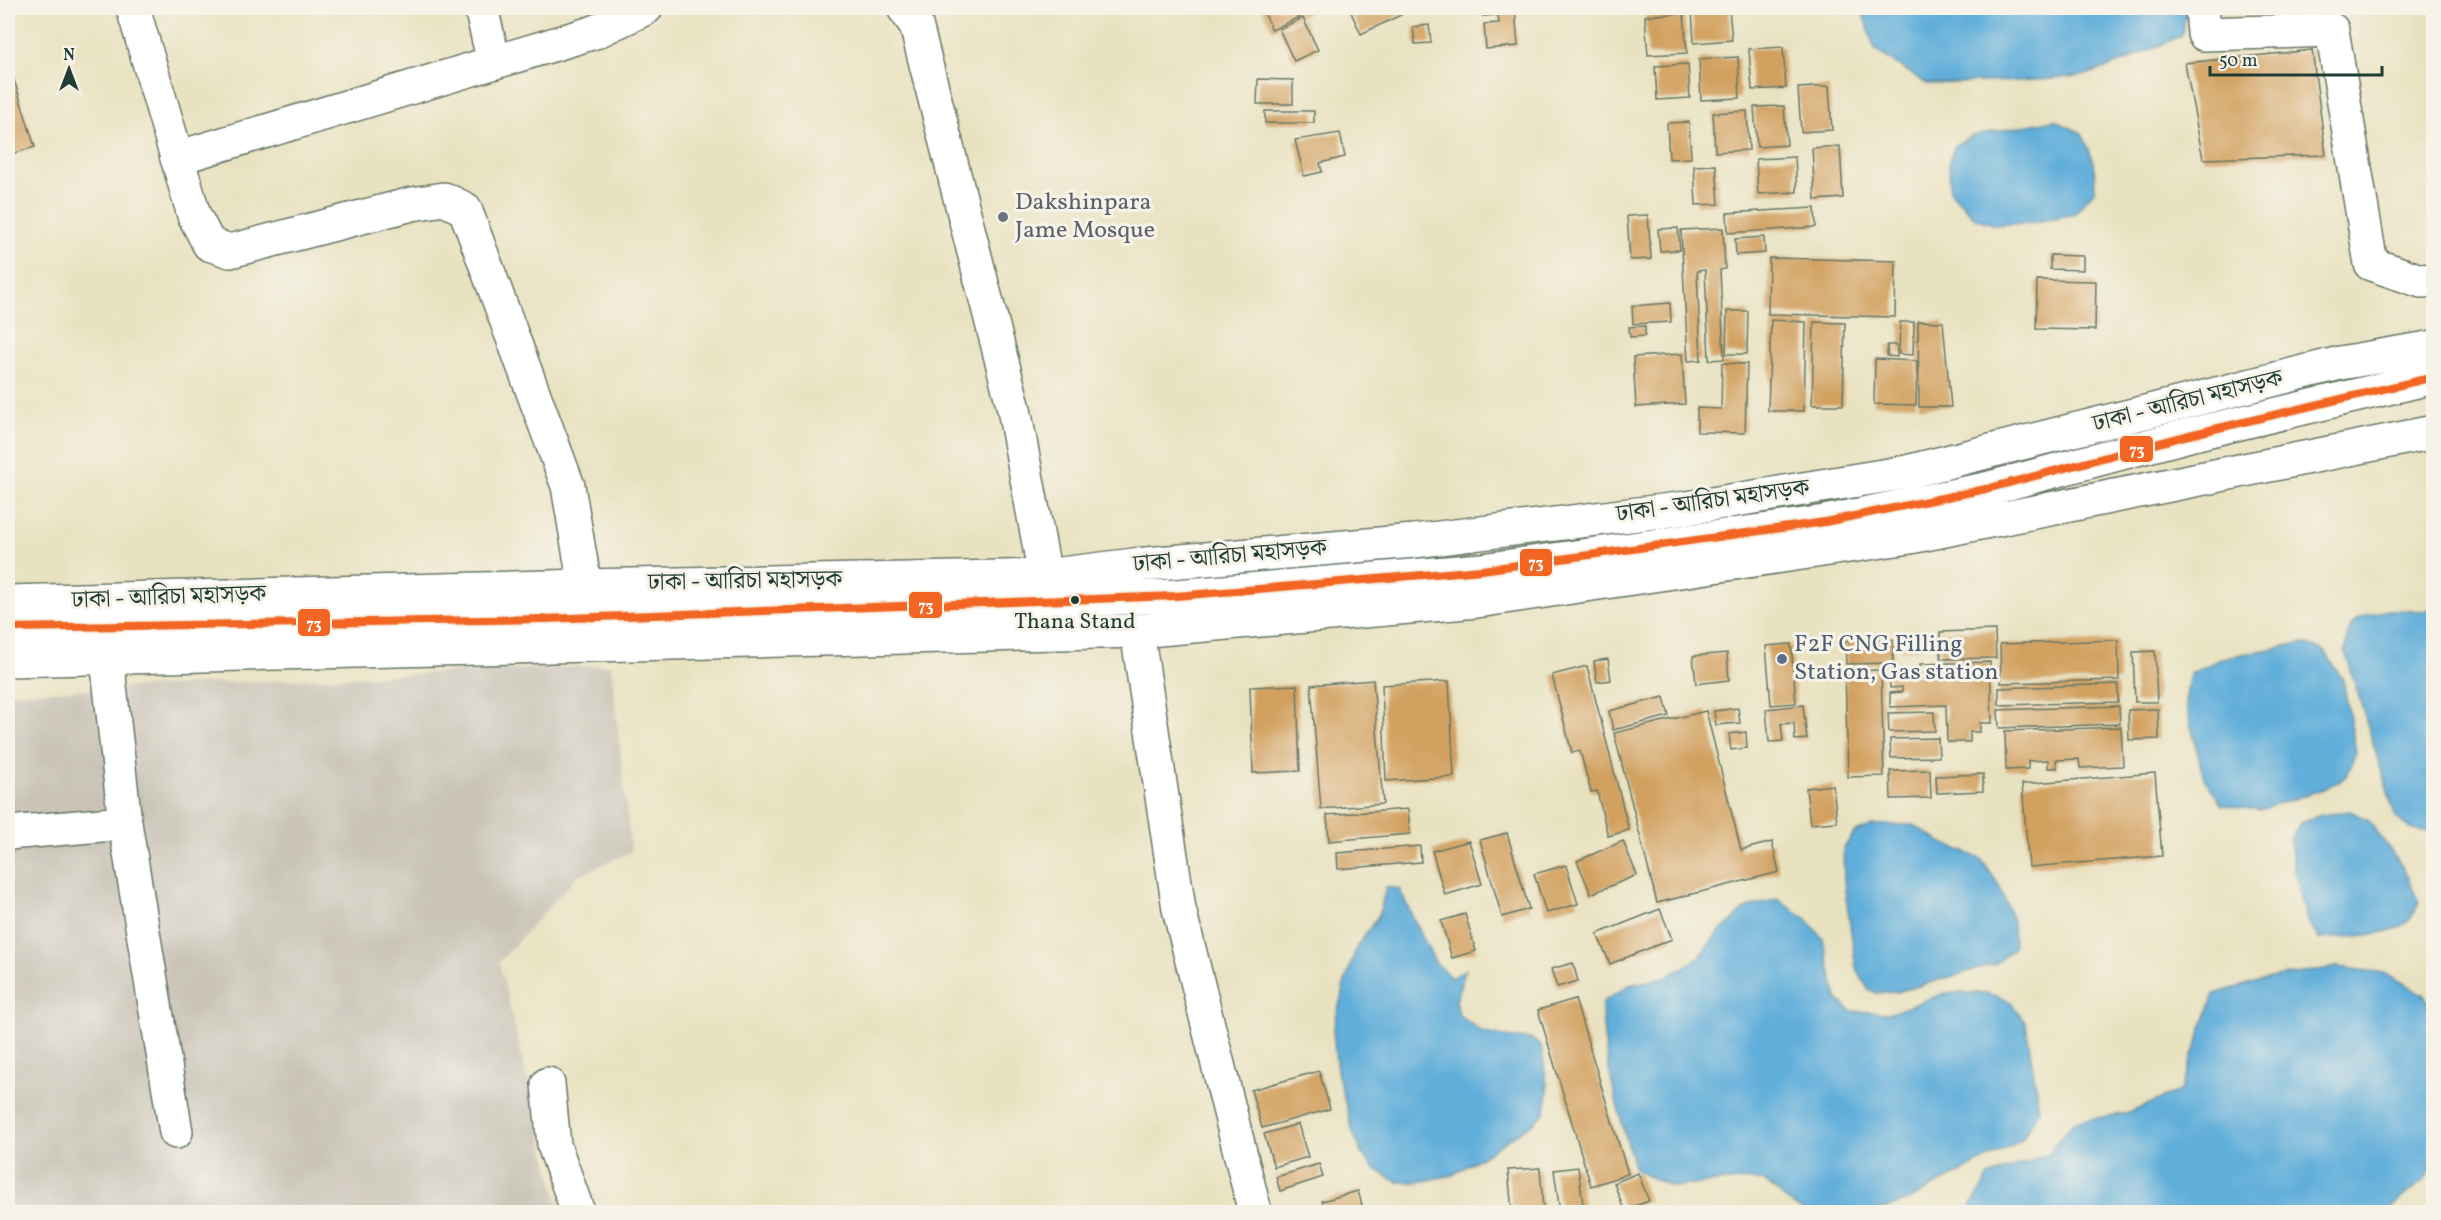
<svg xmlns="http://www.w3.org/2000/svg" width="2441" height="1220" viewBox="0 0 2441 1220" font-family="Vollkorn,'Noto Serif Bengali',serif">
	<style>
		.industrial { fill: #c9c3b8 }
		.water { fill: #60aeda; stroke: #407687; stroke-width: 1.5 }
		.building { fill: #d2a160 }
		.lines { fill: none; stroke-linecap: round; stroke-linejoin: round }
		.minor-casing { stroke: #667765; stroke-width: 36 }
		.highway-casing { stroke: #667765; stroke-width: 36 }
		.minor { stroke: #fff; stroke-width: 33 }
		.highway { stroke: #fff; stroke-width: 33 }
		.bus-1-casing { stroke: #f7f3e8; stroke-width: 12 }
		.bus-1 { stroke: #f26522; stroke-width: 8 }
		.worship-dot { fill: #6b7280; stroke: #f7f3e8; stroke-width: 2 }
		.bus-dot { fill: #1f3d34; stroke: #f7f3e8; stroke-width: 2 }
		.service-dot { fill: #5c6f8a; stroke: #f7f3e8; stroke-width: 2 }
		.labels { text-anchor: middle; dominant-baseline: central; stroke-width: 6; stroke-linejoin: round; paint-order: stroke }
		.bus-label { font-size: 22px; fill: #1f3d34; stroke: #f7f3e8 }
		.worship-label { font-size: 24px; fill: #5b616d; stroke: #f7f3e8; text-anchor: start }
		.street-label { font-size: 24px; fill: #1f3d34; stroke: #f7f3e8 }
		.service-label { font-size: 24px; fill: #4e5e75; stroke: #f7f3e8; text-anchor: start }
		.line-badge { stroke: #f7f3e8; stroke-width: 2 }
		.badge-label { font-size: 16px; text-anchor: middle; font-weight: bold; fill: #fff }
	</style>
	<rect width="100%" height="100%" fill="#f7f3e8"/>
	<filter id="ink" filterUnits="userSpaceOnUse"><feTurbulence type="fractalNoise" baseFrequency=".0167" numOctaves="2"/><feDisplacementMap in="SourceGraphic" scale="12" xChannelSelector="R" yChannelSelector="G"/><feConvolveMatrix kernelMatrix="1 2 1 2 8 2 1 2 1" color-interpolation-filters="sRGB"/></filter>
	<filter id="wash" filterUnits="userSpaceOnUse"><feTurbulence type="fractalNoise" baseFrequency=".008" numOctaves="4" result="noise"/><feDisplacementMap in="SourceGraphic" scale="24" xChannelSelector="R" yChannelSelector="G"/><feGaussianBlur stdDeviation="1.35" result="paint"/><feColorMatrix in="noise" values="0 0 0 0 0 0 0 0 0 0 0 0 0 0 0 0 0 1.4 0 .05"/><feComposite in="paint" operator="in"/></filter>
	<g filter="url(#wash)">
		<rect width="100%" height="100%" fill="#e9e2c1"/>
		<path class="industrial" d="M611 665 631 852 577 876 499 962 560 1212H8V693Z"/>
		<g class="water">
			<path d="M1861 8H2188L2181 36 2125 61 2086 75 2040 80 1927 84 1875 50Z"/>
			<path d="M2054 120 2082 133 2094 162 2095 190 2074 214 2035 222 1996 225 1975 218 1950 191 1949 161 1955 145 1972 136Z"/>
			<path d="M2389 610 2433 611 2434 830C2415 833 2407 830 2395 815L2345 651C2349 616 2357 617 2389 610Z"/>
			<path d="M2302 643 2325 651 2343 680 2356 752 2347 776 2326 788 2260 810 2222 805 2204 778 2185 702 2190 674 2222 658Z"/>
			<path d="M2350 811 2368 820 2404 869 2419 903C2416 908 2413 915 2410 919 2395 937 2341 937 2319 939L2307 920 2294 870 2290 839 2301 822 2322 815Z"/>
			<path d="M1872 825H1913L1943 843 1981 859 1999 885 2013 921 2014 948 1995 964 1897 992 1877 993 1868 989 1856 968 1844 882 1843 849 1854 833Z"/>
			<path d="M1386 887 1399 889 1435 962 1451 978 1465 970 1456 1001 1459 1015 1482 1032 1503 1037 1530 1039 1541 1045 1548 1092 1545 1112 1535 1122 1453 1175 1418 1182H1399L1390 1178 1373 1168 1363 1155 1353 1133 1337 1071 1333 1031 1344 985 1357 946 1379 915Z"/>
			<path d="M1777 899 1807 919 1823 939 1837 998 1850 1011 1891 1013 1945 993H1988L2011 1002 2026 1024 2039 1110 2021 1141 1900 1204 1870 1212H1806L1793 1205 1763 1180 1725 1181 1672 1187 1635 1170C1620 1115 1602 1060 1602 1003L1629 985 1667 977 1696 960 1719 932 1747 908Z"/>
			<path d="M2337 967 2385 973 2424 994 2433 1018V1163L2426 1178 2386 1212H1968L1988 1177 2048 1154 2073 1122 2129 1113 2181 1090 2214 994 2265 979Z"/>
		</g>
		<g id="blocks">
			<g class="building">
				<path d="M1262 8H1318L1272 30Z"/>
				<path d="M1349 8H1399L1403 14 1361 34Z"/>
				<path d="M1482 8H1515L1518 46 1486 49 1484 24 1499 23 1498 15 1483 16Z"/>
				<path d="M1729 9 1732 40 1694 43 1692 11Z"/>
				<path d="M1684 13 1687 53 1648 55 1645 16Z"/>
				<path d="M1303 18 1318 50 1294 61 1279 29Z"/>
				<path d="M1429 25 1431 43 1415 44 1413 27Z"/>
				<path d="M1783 47 1786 88 1752 90 1749 49Z"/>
				<path d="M2312 50 2326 155 2203 159 2185 63Z"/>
				<path d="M1738 57 1740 98 1701 100 1699 59Z"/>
				<path d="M1688 64 1690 98 1657 100 1655 66Z"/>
				<path d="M11 70 35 147 8 155V71Z"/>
				<path d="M1258 79 1293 80V104H1257Z"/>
				<path d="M1829 86 1832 130 1801 132 1798 88Z"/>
				<path d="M1784 106 1787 145 1757 147 1754 107Z"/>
				<rect x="1265" y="111" width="49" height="12"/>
				<path d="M1747 111 1749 150 1715 152 1713 113Z"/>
				<path d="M1689 122 1691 158 1669 159 1667 123Z"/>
				<path d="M1340 133 1345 157 1320 163 1322 172 1304 176 1295 140Z"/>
				<path d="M1840 146 1843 198 1815 200 1812 148Z"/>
				<path d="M1795 157 1797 192 1758 194 1756 159Z"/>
				<path d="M1716 165 1719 204 1696 205 1694 166Z"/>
				<path d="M1815 208 1816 227 1728 233 1727 213Z"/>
				<path d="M1648 215 1651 259 1630 260 1627 216Z"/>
				<path d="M1678 228 1680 250 1660 251 1658 229Z"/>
				<path d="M1723 228 1725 269 1720 270 1724 359 1709 360 1705 270 1697 271 1701 360 1688 361 1681 230Z"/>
				<path d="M1764 237 1765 253 1736 255 1735 239Z"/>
				<path d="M2050 255 2083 256V270L2050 269Z"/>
				<path d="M1769 258 1896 261 1895 317 1768 314Z"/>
				<path d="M2037 280 2096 281 2095 330 2036 329Z"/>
				<path d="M1670 303 1671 322 1633 324 1632 306Z"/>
				<path d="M1727 311H1748L1747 354H1726Z"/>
				<path d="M1771 320 1806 322 1804 411H1768Z"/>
				<path d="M1918 321 1943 322 1951 407H1919Z"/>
				<path d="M1814 322 1845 323 1843 405H1812Z"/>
				<path d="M1900 322H1914L1913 355 1899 354Z"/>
				<path d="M1645 326V336L1630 337 1629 327Z"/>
				<path d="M1887 345H1897V357L1887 356Z"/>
				<path d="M1682 354 1685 404 1636 407 1633 357Z"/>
				<path d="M1875 359 1917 361 1916 405 1874 404Z"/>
				<path d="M1722 363 1747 364 1745 433 1697 432V408L1721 409Z"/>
				<path d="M1995 630 1996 658 1941 659 1940 632Z"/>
				<path d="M1900 635H1918V649L1901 650Z"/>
				<path d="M1893 640V663L1846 664 1845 641Z"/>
				<path d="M2118 640 2119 680 2001 683 2000 644Z"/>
				<path d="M1791 644 1796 703 1771 705 1766 646Z"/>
				<path d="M2155 651 2157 702H2135L2133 652Z"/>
				<path d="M1727 653 1729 680 1696 684 1693 656Z"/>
				<path d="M1608 659 1611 680 1597 682 1594 661Z"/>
				<path d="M1990 662 1992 723H1980V732H1970V742H1947L1946 705 1890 707V693L1902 692V687L1890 688 1889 676 1920 675V664Z"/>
				<path d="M1587 666 1629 830 1608 836 1597 791 1591 792 1580 751 1572 753 1552 675Z"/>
				<path d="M1881 670 1884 776 1848 777 1845 671Z"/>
				<path d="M1373 680 1383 804 1321 809 1311 685Z"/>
				<path d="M1449 681 1454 777 1386 781 1382 685Z"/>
				<path d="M2118 684V702L1999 705V688Z"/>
				<path d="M1297 685 1300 771 1253 773 1250 687Z"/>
				<path d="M1664 697 1669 716 1613 730 1609 711Z"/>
				<path d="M1803 705 1807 739 1795 740 1794 723 1781 724 1783 741 1769 742 1766 709Z"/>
				<path d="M2119 706 2120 724 1999 728 1998 710Z"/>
				<path d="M1738 708 1740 723 1716 725 1714 711Z"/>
				<path d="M2158 709 2159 739 2129 740 2128 710Z"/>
				<path d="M1706 711 1741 850 1772 842 1779 872 1657 903 1614 733Z"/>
				<path d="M1934 712 1935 731 1889 732 1888 713Z"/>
				<path d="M2121 727 2123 766 2080 768 2079 759 2056 760 2057 768H2048V760L2028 761V769L2006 770 2005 731Z"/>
				<path d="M1746 732 1747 748 1731 750 1729 734Z"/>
				<path d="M1938 738 1939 757 1891 758 1890 739Z"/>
				<path d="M1930 770 1931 798 1891 799 1890 771Z"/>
				<path d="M2155 773 2162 856 2029 867 2022 784Z"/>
				<path d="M1983 774V791L1937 793 1936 776Z"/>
				<path d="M1833 785 1837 822 1810 824 1806 788Z"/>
				<path d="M1408 809 1410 834 1329 841 1327 815Z"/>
				<path d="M1507 833 1529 909 1502 917 1480 840Z"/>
				<path d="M1469 841 1482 884 1445 895 1432 851Z"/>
				<path d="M1623 841 1637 875 1591 894 1577 861Z"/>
				<path d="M1420 846 1421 862 1338 869 1337 853Z"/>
				<path d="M1566 865 1578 904 1546 913 1534 874Z"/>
				<path d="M1660 909 1672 939 1610 964 1597 934Z"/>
				<path d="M1465 914 1476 951 1452 958 1441 921Z"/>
				<path d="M1573 963 1578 981 1557 987 1551 969Z"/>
				<path d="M1575 999 1628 1174 1591 1186 1538 1010Z"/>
				<path d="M1319 1071 1330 1109 1262 1128 1251 1090Z"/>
				<path d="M1298 1124 1308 1157 1274 1167 1264 1134Z"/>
				<path d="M1319 1164 1323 1177 1280 1191 1276 1177Z"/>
				<path d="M1578 1167 1584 1211 1560 1212 1554 1170Z"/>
				<path d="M1540 1168 1543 1208 1512 1211 1508 1170Z"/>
				<path d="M1638 1173 1649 1201 1624 1210 1614 1183Z"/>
				<path d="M1358 1191 1364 1212H1346L1345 1210 1325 1212 1322 1201Z"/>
			</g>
		</g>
	</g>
	<g filter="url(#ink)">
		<use href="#blocks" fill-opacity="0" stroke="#667765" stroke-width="1.5"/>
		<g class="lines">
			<defs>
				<g id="minor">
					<path d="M133 8 194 215 209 244 230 251 412 204 444 199 465 209 568 486 585 586"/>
					<path d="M481 8 494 62"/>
					<path d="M904 8 916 25 1014 409 1045 576"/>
					<path d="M2202 8 2204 34 2332 30 2371 264 2421 281 2434 280"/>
					<path d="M177 158 595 32 646 8"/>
					<path d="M1137 631 1179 909 1255 1212"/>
					<path d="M107 658 125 823 176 1132"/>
					<path d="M8 833 125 823"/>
					<path d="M548 1084 554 1145 578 1212"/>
				</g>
				<g id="highway">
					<path d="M8 602 585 586 1045 576 1134 565 1414 541 1687 508 1907 472 2340 363 2434 347"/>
					<path d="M8 628 543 619 1176 596 1482 570 1825 522 1986 489 2189 435 2434 377"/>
					<path d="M8 660 1137 631 1477 601 1910 537 2434 432"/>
				</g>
			</defs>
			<use href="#minor" class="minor-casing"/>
			<use href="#highway" class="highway-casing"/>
			<use href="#minor" class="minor"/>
			<use href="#highway" class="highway"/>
			<defs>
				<path id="bus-1" d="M8 628 543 619 1176 596 1482 570 1825 522 1986 489 2189 435 2434 377"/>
			</defs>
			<use href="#bus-1" class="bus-1-casing"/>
			<use href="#bus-1" class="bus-1"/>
		</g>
	</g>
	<circle class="worship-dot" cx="1003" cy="217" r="6"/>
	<circle class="bus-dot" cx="1075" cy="600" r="5"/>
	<circle class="service-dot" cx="1782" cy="659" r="6"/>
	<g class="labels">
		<g class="bus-label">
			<text x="1075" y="622">Thana Stand</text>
		</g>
		<g class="worship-label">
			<text x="1015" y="203">Dakshinpara<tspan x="1015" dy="28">Jame Mosque</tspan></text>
		</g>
		<g class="street-label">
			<text transform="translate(2188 402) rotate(-14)">ঢাকা - আরিচা মহাসড়ক</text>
			<text transform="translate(1713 502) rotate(-8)">ঢাকা - আরিচা মহাসড়ক</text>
			<text transform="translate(1230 557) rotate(-5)">ঢাকা - আরিচা মহাসড়ক</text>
			<text transform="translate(745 582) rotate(-1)">ঢাকা - আরিচা মহাসড়ক</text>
			<text transform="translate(169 598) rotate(-2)">ঢাকা - আরিচা মহাসড়ক</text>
		</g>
		<g class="service-label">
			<text x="1794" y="645">F2F CNG Filling<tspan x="1794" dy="28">Station, Gas station</tspan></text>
		</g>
	</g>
	<g class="line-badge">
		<rect x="2119" y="435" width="35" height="28" rx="6" fill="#f26522"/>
		<rect x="1519" y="548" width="34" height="29" rx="6" fill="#f26522"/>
		<rect x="908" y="591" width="35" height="28" rx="6" fill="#f26522"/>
		<rect x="297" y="608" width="34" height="29" rx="6" fill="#f26522"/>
	</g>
	<g class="badge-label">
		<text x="2137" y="455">73</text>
		<text x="1536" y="568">73</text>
		<text x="926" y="611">73</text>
		<text x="314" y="629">73</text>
	</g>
	<rect width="2441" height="1220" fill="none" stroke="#f7f3e8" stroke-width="30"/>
	<g transform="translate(69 69)" stroke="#f7f3e8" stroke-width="4.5" paint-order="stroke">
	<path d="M0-4.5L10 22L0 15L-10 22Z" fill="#1f3d34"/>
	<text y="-9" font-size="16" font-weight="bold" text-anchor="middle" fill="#1f3d34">N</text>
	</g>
	<path d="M2210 66v9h172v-9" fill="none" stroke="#1f3d34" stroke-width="3"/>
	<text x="2219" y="66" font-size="18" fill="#1f3d34" stroke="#f7f3e8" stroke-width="4.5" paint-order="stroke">50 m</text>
</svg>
